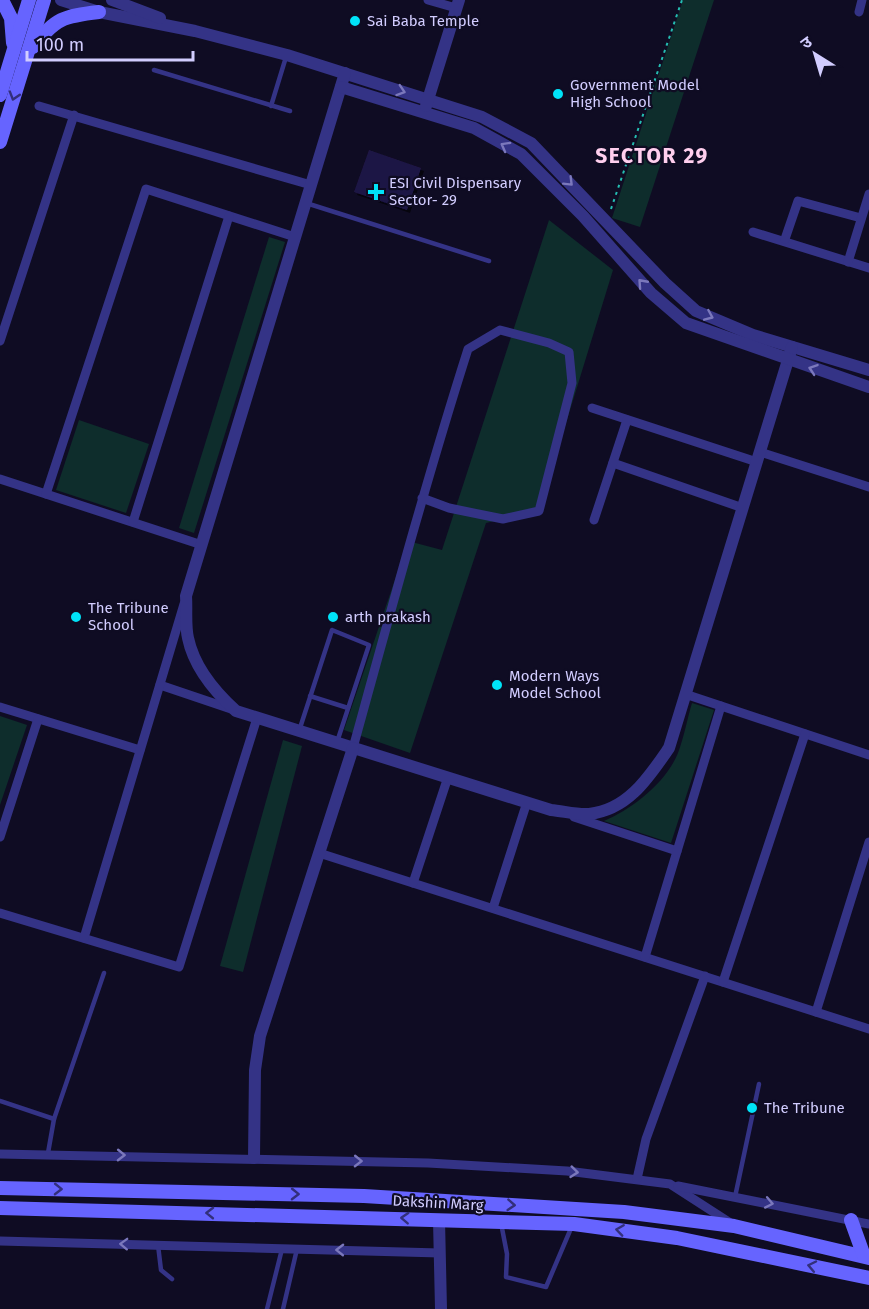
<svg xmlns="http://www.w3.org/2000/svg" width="869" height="1309" viewBox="0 0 869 1309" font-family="'Fira Sans','Noto Sans Devanagari',sans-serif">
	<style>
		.green { fill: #0e2d2c }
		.building { fill: #1f1645; filter: url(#shadow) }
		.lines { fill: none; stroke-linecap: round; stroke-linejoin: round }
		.path { stroke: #24bdb1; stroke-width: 2; stroke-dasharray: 3 4.5; stroke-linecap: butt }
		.service { stroke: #343386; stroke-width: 4.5 }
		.minor { stroke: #343386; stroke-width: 9 }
		.tertiary { stroke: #343386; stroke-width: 12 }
		.secondary { stroke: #6664ff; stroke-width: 14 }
		.oneway { stroke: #7b78bc }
		.oneway2 { stroke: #322f7b }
		.poi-dot { fill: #00e3f8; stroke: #0f0c23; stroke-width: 2 }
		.labels { text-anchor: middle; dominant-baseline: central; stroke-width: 4.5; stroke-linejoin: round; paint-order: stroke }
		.poi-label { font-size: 15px; fill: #d2cdff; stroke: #0f0c23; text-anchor: start }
		.street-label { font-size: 15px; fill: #d2cdff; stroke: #0f0c23 }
		.district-label { font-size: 21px; font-weight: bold; letter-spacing: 1.5px; fill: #ffcfee; stroke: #0f0c23 }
	</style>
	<defs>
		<filter id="shadow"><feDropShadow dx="3" dy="3" stdDeviation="0" flood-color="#0009"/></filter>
	</defs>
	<rect width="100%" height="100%" fill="#0f0c23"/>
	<g class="green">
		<path d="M683 0H714L640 227 612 218Z"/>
		<path d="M549 220 613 270 539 511 486 523 410 753 344 730 408 541 442 550Z"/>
		<path d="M269 237 285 242 194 533 179 528Z"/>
		<path d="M79 420 149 444 126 513 56 490Z"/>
		<path d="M692 703 714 710 671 843 604 821C632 809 666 783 678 753 684 737 687 720 692 703Z"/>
		<path d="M0 716 27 725 0 805Z"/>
		<path d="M283 740 302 746 243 972 220 966Z"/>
	</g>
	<path class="building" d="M369 150 421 168 407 210 354 192Z"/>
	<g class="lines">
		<path class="path" d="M611 209 682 0"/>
		<g class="service">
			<path d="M154 70 290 111"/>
			<path d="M271 106 286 57"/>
			<path d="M306 203 489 261"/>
			<path d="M310 696 348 708"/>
			<path d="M299 731 332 630 369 645 337 742"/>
			<path d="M0 1101 54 1119"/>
			<path d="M48 1153 54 1119 104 973"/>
			<path d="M735 1197 759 1084"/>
			<path d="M501 1223 507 1254 506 1277 546 1287 572 1226"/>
			<path d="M158 1245 161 1270 172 1279"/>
			<path d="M267 1309 282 1249"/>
			<path d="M283 1309 297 1249"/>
		</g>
		<g class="minor">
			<path d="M428 0 456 8"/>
			<path d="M859 12 862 0"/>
			<path d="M39 106 311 185"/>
			<path d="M753 232 869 268"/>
			<path d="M785 239 798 201 861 218"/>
			<path d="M848 262 869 194"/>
			<path d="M0 341 74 115"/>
			<path d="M592 408 757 462"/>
			<path d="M760 452 869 487"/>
			<path d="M613 463 743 508"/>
			<path d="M0 479 202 545"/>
			<path d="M46 494 146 189 295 237"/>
			<path d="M594 520 627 420"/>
			<path d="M133 522 229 216"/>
			<path d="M160 685 234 710"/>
			<path d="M685 694 869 755"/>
			<path d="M0 707 140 750"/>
			<path d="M353 748C390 614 426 481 468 349L500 330 549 343 569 352 572 383 539 511 503 519 449 508 422 498"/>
			<path d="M574 817 677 851"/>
			<path d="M0 837 38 719"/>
			<path d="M319 853 869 1029"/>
			<path d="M413 883 448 777"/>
			<path d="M493 908 527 802"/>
			<path d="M0 913 179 967 257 718"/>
			<path d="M84 938 184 604"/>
			<path d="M645 957 721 706"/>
			<path d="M723 982 805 734"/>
			<path d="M816 1012 869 842"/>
			<path d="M0 1154 428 1163 567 1171 670 1184 732 1224"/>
			<path d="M637 1179 646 1139 705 976"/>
			<path d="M678 1186 869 1224"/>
			<path d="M0 1241 440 1253"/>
		</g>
		<g class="tertiary">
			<path d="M61 0 99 12 195 31 287 55 482 117 531 143 665 283 696 311 753 335 869 370"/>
			<path d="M112 0 160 18"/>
			<path d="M345 73 186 596C187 610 185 625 188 638 194 667 215 692 236 711L551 810C563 811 577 815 589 814 628 810 649 777 669 748L792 347"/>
			<path d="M341 87 474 128 521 154 583 216 651 293 686 323 869 387"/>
			<path d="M426 106 459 0"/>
			<path d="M254 1158 255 1070 260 1036 353 748"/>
			<path d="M439 1220 441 1309"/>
		</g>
		<g class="secondary">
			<path d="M2 0 11 18 13 43"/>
			<path d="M33 47C55 18 64 16 99 12"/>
			<path d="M0 95 29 0"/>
			<path d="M0 142 44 0"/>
			<path d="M0 1188 364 1196 624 1212 734 1226 869 1258"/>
			<path d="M0 1208 574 1224 677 1238 869 1278"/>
			<path d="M851 1220 864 1256"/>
		</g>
	</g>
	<defs><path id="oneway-chevron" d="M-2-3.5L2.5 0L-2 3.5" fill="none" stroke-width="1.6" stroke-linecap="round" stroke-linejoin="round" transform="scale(1.5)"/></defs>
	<g class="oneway">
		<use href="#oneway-chevron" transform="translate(401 91) rotate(18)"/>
		<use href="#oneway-chevron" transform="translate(505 146) rotate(-151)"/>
		<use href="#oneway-chevron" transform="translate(569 182) rotate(45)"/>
		<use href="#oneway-chevron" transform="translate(642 283) rotate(-132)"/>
		<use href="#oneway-chevron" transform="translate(709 316) rotate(23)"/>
		<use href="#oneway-chevron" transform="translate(813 369) rotate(-161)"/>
		<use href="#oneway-chevron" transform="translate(121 1155) rotate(1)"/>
		<use href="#oneway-chevron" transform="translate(358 1161) rotate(1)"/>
		<use href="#oneway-chevron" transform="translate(574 1172) rotate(6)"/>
		<use href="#oneway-chevron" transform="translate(769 1203) rotate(11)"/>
		<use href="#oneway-chevron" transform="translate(124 1244) rotate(-178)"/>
		<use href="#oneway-chevron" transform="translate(340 1250) rotate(-179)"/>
	</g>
	<g class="oneway2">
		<use href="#oneway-chevron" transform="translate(14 96) rotate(107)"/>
		<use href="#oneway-chevron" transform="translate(58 1189) rotate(1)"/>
		<use href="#oneway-chevron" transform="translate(295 1194) rotate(1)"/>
		<use href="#oneway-chevron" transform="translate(511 1205) rotate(4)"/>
		<use href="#oneway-chevron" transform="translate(210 1213) rotate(-179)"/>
		<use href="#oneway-chevron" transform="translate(405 1218) rotate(-177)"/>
		<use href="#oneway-chevron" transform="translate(620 1230) rotate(-172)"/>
		<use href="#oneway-chevron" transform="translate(812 1266) rotate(-168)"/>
	</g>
	<g class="poi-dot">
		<circle cx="355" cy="21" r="6"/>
		<circle cx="558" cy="94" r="6"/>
		<path d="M373 183h6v6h6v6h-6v6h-6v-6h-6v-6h6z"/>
		<circle cx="76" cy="617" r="6"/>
		<circle cx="333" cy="617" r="6"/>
		<circle cx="497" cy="685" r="6"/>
		<circle cx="752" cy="1108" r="6"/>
	</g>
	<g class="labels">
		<g class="poi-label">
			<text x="367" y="21">Sai Baba Temple</text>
			<text x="570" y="85">Government Model<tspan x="570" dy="17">High School</tspan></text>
			<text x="389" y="183">ESI Civil Dispensary<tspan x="389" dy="17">Sector- 29</tspan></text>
			<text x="88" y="608">The Tribune<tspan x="88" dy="17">School</tspan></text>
			<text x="345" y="617">arth prakash</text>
			<text x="509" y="676">Modern Ways<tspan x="509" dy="17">Model School</tspan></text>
			<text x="764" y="1108">The Tribune</text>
		</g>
		<g class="street-label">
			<text transform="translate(438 1203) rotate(3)">Dakshin Marg</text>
		</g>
		<g class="district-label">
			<text x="652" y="156">SECTOR 29</text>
		</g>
	</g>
	<g transform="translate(815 54) rotate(323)" stroke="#0f0c23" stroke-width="4.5" paint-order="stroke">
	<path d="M0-4.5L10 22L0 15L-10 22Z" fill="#d2cdff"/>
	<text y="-9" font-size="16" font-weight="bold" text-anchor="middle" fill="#d2cdff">उ</text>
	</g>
	<path d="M27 51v9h166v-9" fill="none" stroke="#d2cdff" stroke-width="3"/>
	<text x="36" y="51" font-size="18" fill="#d2cdff" stroke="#0f0c23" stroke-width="4.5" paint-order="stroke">100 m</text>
</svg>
